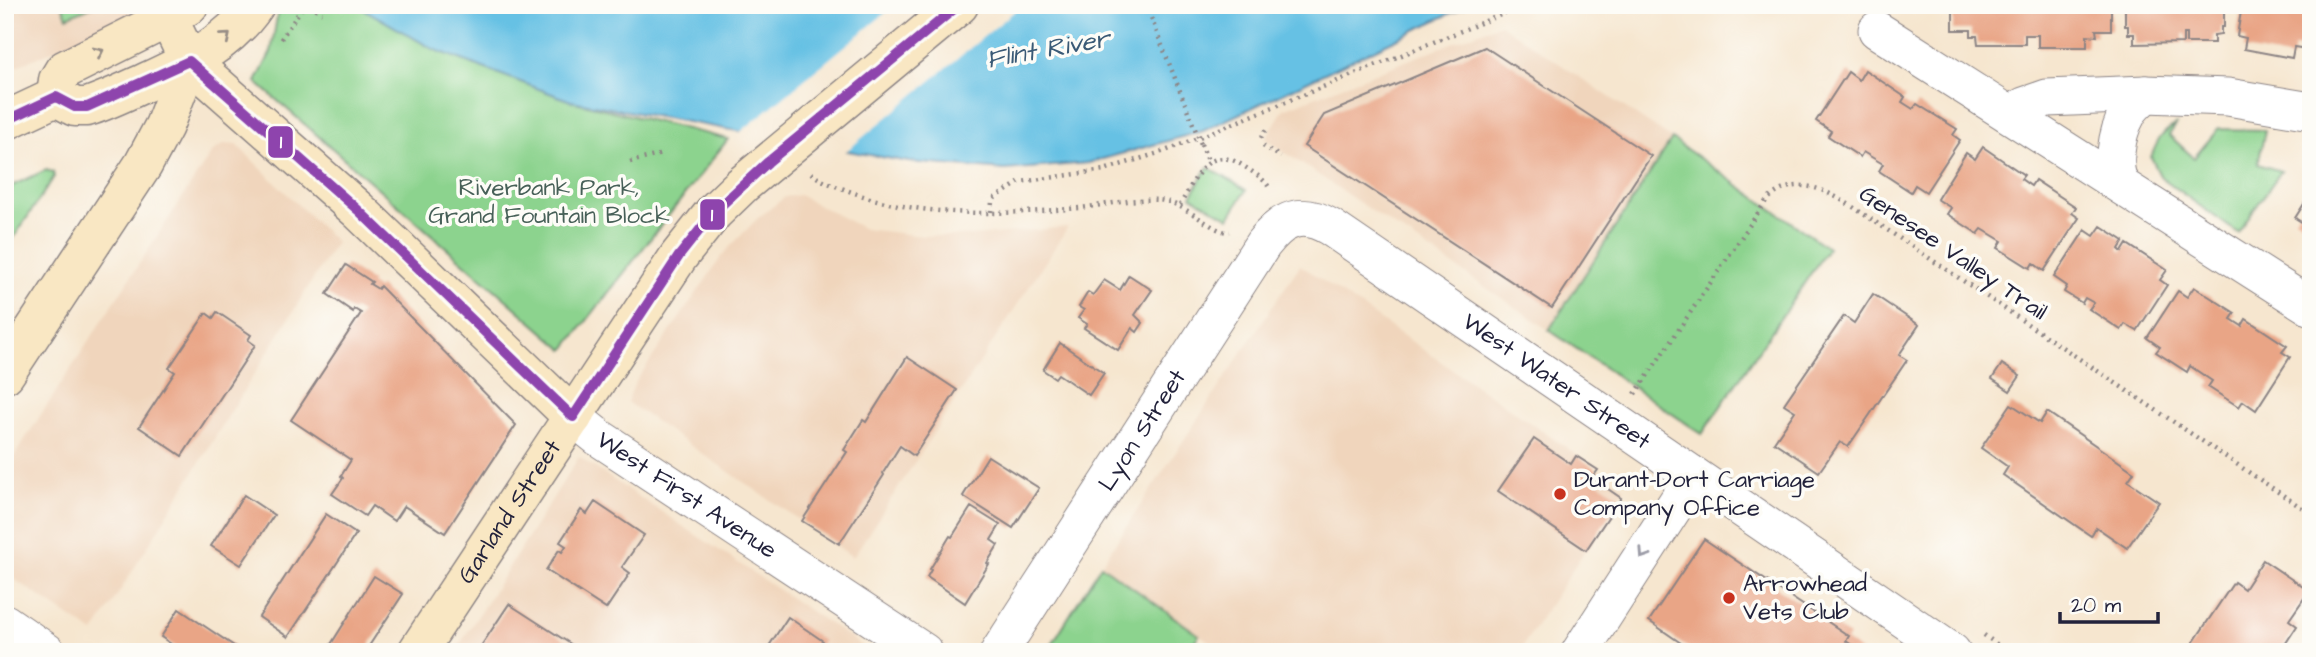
<svg xmlns="http://www.w3.org/2000/svg" width="2316" height="657" viewBox="0 0 2316 657" font-family="'Architects Daughter',sans-serif">
	<style>
		.built { fill: #f0d5bc }
		.green { fill: #8cd38e; stroke: #577a64; stroke-width: 2 }
		.water { fill: #66c1e4; stroke: #447290; stroke-width: 2 }
		.pier { fill: #f6e6cf }
		.building { fill: #e9a586 }
		.lines { fill: none; stroke-linecap: round; stroke-linejoin: round }
		.street-casing { stroke: #8c8485; stroke-width: 39 }
		.secondary-casing { stroke: #8c8485; stroke-width: 41 }
		.path { stroke: #8c8485; stroke-width: 4.5; stroke-dasharray: 2 5; stroke-linecap: butt }
		.street { stroke: #fff; stroke-width: 37 }
		.secondary { stroke: #f9e7c3; stroke-width: 38 }
		.path-bridge { stroke: #8c8485; stroke-width: 4.5; stroke-dasharray: 2 5; stroke-linecap: butt }
		.bus-1-casing { stroke: #fdfcf7; stroke-width: 16 }
		.bus-1 { stroke: #8e44ad; stroke-width: 10 }
		.oneway { stroke: #988e86 }
		.oneway2 { stroke: #9c9ca7 }
		.poi-dot { fill: #c8321e; stroke: #fdfcf7; stroke-width: 2.5 }
		.labels { text-anchor: middle; dominant-baseline: central; stroke-width: 7; stroke-linejoin: round; paint-order: stroke }
		.park-label { font-size: 24px; fill: #476058; stroke: #fdfcf7 }
		.street-label { font-size: 24px; fill: #22223b; stroke: #fdfcf7 }
		.poi-label { font-size: 24px; fill: #22223b; stroke: #fdfcf7; text-anchor: start }
		.water-label { font-size: 26px; font-style: italic; fill: #3a5a76; stroke: #fdfcf7 }
		.line-badge { stroke: #fdfcf7; stroke-width: 2.5 }
		.badge-label { font-size: 19px; text-anchor: middle; font-weight: bold; fill: #fff }
	</style>
	<rect width="100%" height="100%" fill="#fdfcf7"/>
	<filter id="ink" filterUnits="userSpaceOnUse"><feTurbulence type="fractalNoise" baseFrequency=".0143" numOctaves="2"/><feDisplacementMap in="SourceGraphic" scale="14" xChannelSelector="R" yChannelSelector="G"/><feConvolveMatrix kernelMatrix="1 2 1 2 8 2 1 2 1" color-interpolation-filters="sRGB"/></filter>
	<filter id="wash" filterUnits="userSpaceOnUse"><feTurbulence type="fractalNoise" baseFrequency=".00686" numOctaves="4" result="noise"/><feDisplacementMap in="SourceGraphic" scale="28" xChannelSelector="R" yChannelSelector="G"/><feGaussianBlur stdDeviation="1.57" result="paint"/><feColorMatrix in="noise" values="0 0 0 0 0 0 0 0 0 0 0 0 0 0 0 0 0 1.4 0 .05"/><feComposite in="paint" operator="in"/></filter>
	<g filter="url(#wash)">
		<rect width="100%" height="100%" fill="#f6e6cf"/>
		<g class="built">
			<path d="M5 5H144L113 25 5 71Z"/>
			<path d="M1500 24 1672 139 1549 330 1265 139 1284 109Z"/>
			<path d="M224 144 237 145 336 242 94 633 5 573V470L212 152Z"/>
			<path d="M799 195 864 229 923 236H973L1068 227 853 557 627 402 635 383 724 253 758 218 785 197Z"/>
			<path d="M1300 265 1625 488 1519 652H1224L1101 565Z"/>
			<path d="M579 457 872 652H455Z"/>
		</g>
		<g class="green">
			<path d="M62 5H95L67 17Z"/>
			<path d="M279 5H357L433 49 571 101 728 139 564 350 256 82 271 52Z"/>
			<path d="M2176 125 2169 135 2194 158 2218 129 2265 130 2258 164 2281 171 2238 233 2161 178 2151 157C2157 142 2161 132 2176 125Z"/>
			<path d="M1672 139 1828 248 1702 434 1549 330Z"/>
			<path d="M1208 167 1246 190 1229 218 1191 196Z"/>
			<path d="M46 170 53 172 54 177 5 251V189Z"/>
			<path d="M1101 565 1199 635 1187 652H1047Z"/>
		</g>
		<path class="water" d="M357 5H1468L1203 131 1088 163 1005 170 909 162 571 101 433 49Z"/>
		<path class="pier" d="M895 5H1022L844 153 738 134Z"/>
		<g id="blocks">
			<g class="building">
				<path d="M1953 5H2111V30H2096L2097 36 2087 35V47H2038V35H2025V44H1978L1977 36H1971V30H1953Z"/>
				<path d="M2125 5H2224V27H2221V34L2214 35V43H2186V34H2183V43L2134 44V34H2128V26H2125Z"/>
				<path d="M2242 5H2311V59L2305 58 2307 49 2294 47 2292 58 2244 49 2246 38 2237 36Z"/>
				<path d="M1485 47 1651 156 1552 308 1304 146 1324 115Z"/>
				<path d="M1865 70 1905 97 1902 102 1913 109 1917 104 1957 129 1953 135 1960 140 1926 192 1915 185 1911 192 1879 171 1883 164 1863 152 1860 157 1828 136 1831 131 1816 121 1848 72 1859 80Z"/>
				<path d="M1983 147 2024 175 2021 179 2031 186 2035 180 2076 207 2072 213 2079 218 2044 271 2033 263 2030 268 1998 248 2002 241 1982 229 1978 234 1947 214 1951 208 1937 199 1966 153 1975 159Z"/>
				<path d="M2311 193V228L2295 218Z"/>
				<path d="M2101 226 2124 241 2119 249 2122 252 2127 244 2167 270 2160 280 2167 285 2137 331 2125 324 2121 330 2089 309 2094 303 2085 298 2082 303 2064 292 2067 286 2054 277 2085 230 2094 236Z"/>
				<path d="M346 265 372 282 370 284 378 289 380 286 516 425 445 533 404 506 394 521 372 506 365 516 332 494 343 478 341 476 351 460 291 420 361 313 354 309 353 312 327 294Z"/>
				<path d="M1129 275 1152 290 1135 315 1143 323 1137 332 1132 328 1118 350 1084 328 1087 324 1078 318 1084 310 1079 307 1088 292 1093 295 1104 280 1120 290Z"/>
				<path d="M2194 287 2235 313 2231 319 2242 326 2246 319 2287 346 2282 352 2290 357 2256 410 2243 401 2239 407 2208 387 2212 381 2190 366 2187 372 2156 352 2160 347 2147 338 2178 291 2187 297Z"/>
				<path d="M1873 294 1919 325 1899 355 1907 360 1848 447 1840 442 1819 472 1774 442 1795 411 1784 404 1844 316 1854 323Z"/>
				<path d="M217 312 251 335 248 340 255 345 182 456 139 427 175 372 169 368 206 313 213 318Z"/>
				<path d="M1060 343 1104 373 1089 395 1058 374 1055 378 1043 370Z"/>
				<path d="M907 357 957 390 914 456 900 446 883 473 884 475 839 544 802 521 847 452 844 450 863 420 866 422Z"/>
				<path d="M2002 364 2020 376 2010 391 1992 379Z"/>
				<path d="M2011 404 2040 423 2047 412 2134 472 2128 481 2159 502 2127 548 2096 527 2091 536 2003 475 2008 467 1981 448Z"/>
				<path d="M1534 439 1571 464 1576 456 1598 470 1592 478 1621 498 1586 550 1498 491Z"/>
				<path d="M988 456 1039 488 1013 528 963 496Z"/>
				<path d="M244 495 274 515 241 565 211 546Z"/>
				<path d="M595 502 644 535 622 567 630 573 606 609 546 570 559 550 562 552 566 546 560 542 581 510 587 514Z"/>
				<path d="M971 507 1000 525 991 540 998 545 987 563 989 564 965 603 927 577 931 570 930 569 950 536 952 537Z"/>
				<path d="M326 514 356 534 288 637 259 617Z"/>
				<path d="M1704 539 1849 636 1846 641 1862 652H1694L1649 621Z"/>
				<path d="M2263 560 2309 591 2289 620 2297 626 2280 652H2187L2234 582 2244 589Z"/>
				<path d="M374 576 403 594 365 652H326Z"/>
				<path d="M509 604 583 652H483L479 649Z"/>
				<path d="M179 609 243 652H183L161 637Z"/>
				<path d="M788 617 823 641 816 652H765Z"/>
			</g>
		</g>
	</g>
	<g filter="url(#ink)">
		<use href="#blocks" fill-opacity="0" stroke="#8c8485" stroke-width="2"/>
		<g class="lines">
			<defs>
				<g id="street">
					<path d="M1877 30 2311 307"/>
					<path d="M2013 116 2024 106 2047 98 2146 94 2228 97 2311 111"/>
					<path d="M2122 186C2110 169 2117 132 2127 115 2131 106 2139 100 2146 94"/>
					<path id="s1" d="M573 417 598 437 924 652"/>
					<path d="M5 623 47 652"/>
					<path id="s2" d="M999 652 1263 244C1282 219 1301 210 1330 227L1952 652"/>
					<path d="M1580 652 1694 476"/>
				</g>
				<g id="secondary">
					<path d="M168 18 189 61 358 210 573 417"/>
					<path d="M56 97 75 107H87C106 101 124 92 142 84 185 64 228 45 255 5"/>
					<path d="M56 97 58 80 64 70 168 18 189 5"/>
					<path d="M5 121 56 97"/>
					<path d="M5 374 143 165 164 126 189 61"/>
					<path id="s3" d="M417 652 679 256 714 212 742 185 959 5"/>
				</g>
			</defs>
			<use href="#street" class="street-casing"/>
			<use href="#secondary" class="secondary-casing"/>
			<g class="path">
				<path d="M310 5 322 13"/>
				<path d="M281 39 304 5"/>
				<path d="M1261 138 1266 129"/>
				<path d="M1201 144 1209 163"/>
				<path d="M1263 146 1281 157"/>
				<path d="M630 162 663 154"/>
				<path d="M811 173C821 181 832 185 844 189 918 219 1001 215 1080 208 1106 205 1133 198 1159 200 1187 203 1212 233 1230 232"/>
				<path d="M1180 205C1195 180 1207 143 1242 165 1254 173 1264 178 1271 190"/>
				<path d="M991 212 992 202 995 198 1020 182 1104 170 1165 151 1525 5"/>
				<path d="M1635 394 1766 201C1795 173 1824 189 1853 207L2311 514"/>
				<path d="M1984 635 2008 652"/>
			</g>
			<use href="#street" class="street"/>
			<use href="#secondary" class="secondary"/>
			<path class="path-bridge" d="M1146 5 1201 144"/>
			<defs>
				<path id="bus-1" d="M5 121 56 97 75 107H87L189 61 358 210 573 417 679 256 714 212 768 162 959 5"/>
			</defs>
			<use href="#bus-1" class="bus-1-casing"/>
			<use href="#bus-1" class="bus-1"/>
		</g>
		<defs><path id="oneway-chevron" d="M-2-3.5L2.5 0L-2 3.5" fill="none" stroke-width="1.6" stroke-linecap="round" stroke-linejoin="round" transform="scale(1.75)"/></defs>
		<g class="oneway">
			<use href="#oneway-chevron" transform="translate(226 37) rotate(-40)"/>
			<use href="#oneway-chevron" transform="translate(99 52) rotate(-26)"/>
		</g>
		<use class="oneway2" href="#oneway-chevron" transform="translate(1644 554) rotate(123)"/>
	</g>
	<g class="poi-dot">
		<circle cx="1560" cy="494" r="7"/>
		<circle cx="1729" cy="598" r="7"/>
	</g>
	<g class="labels">
		<g class="park-label">
			<text x="549" y="188">Riverbank Park,<tspan x="549" dy="28">Grand Fountain Block</tspan></text>
		</g>
		<g class="street-label">
			<text transform="translate(1953 253) rotate(34)">Genesee Valley Trail</text>
			<text stroke="none"><textPath href="#s2" startOffset="838">West Water Street</textPath></text>
			<text stroke="none"><textPath href="#s2" startOffset="264">Lyon Street</textPath></text>
			<text stroke="none"><textPath href="#s1" startOffset="138">West First Avenue</textPath></text>
			<text stroke="none"><textPath href="#s3" startOffset="168">Garland Street</textPath></text>
		</g>
		<g class="poi-label">
			<text x="1574" y="480">Durant-Dort Carriage<tspan x="1574" dy="28">Company Office</tspan></text>
			<text x="1743" y="584">Arrowhead<tspan x="1743" dy="28">Vets Club</tspan></text>
		</g>
		<g class="water-label">
			<text transform="translate(1048 49) rotate(-10)">Flint River</text>
		</g>
	</g>
	<g class="line-badge">
		<rect x="267" y="125" width="27" height="34" rx="7" fill="#8e44ad"/>
		<rect x="699" y="198" width="27" height="33" rx="7" fill="#8e44ad"/>
	</g>
	<g class="badge-label">
		<text x="281" y="148">1</text>
		<text x="712" y="221">1</text>
	</g>
	<rect width="2316" height="657" fill="none" stroke="#fdfcf7" stroke-width="28"/>
	<path d="M2060 612v10h98v-10" fill="none" stroke="#22223b" stroke-width="3.5"/>
	<text x="2071" y="612" font-size="21" fill="#22223b" stroke="#fdfcf7" stroke-width="5" paint-order="stroke">20 m</text>
</svg>
